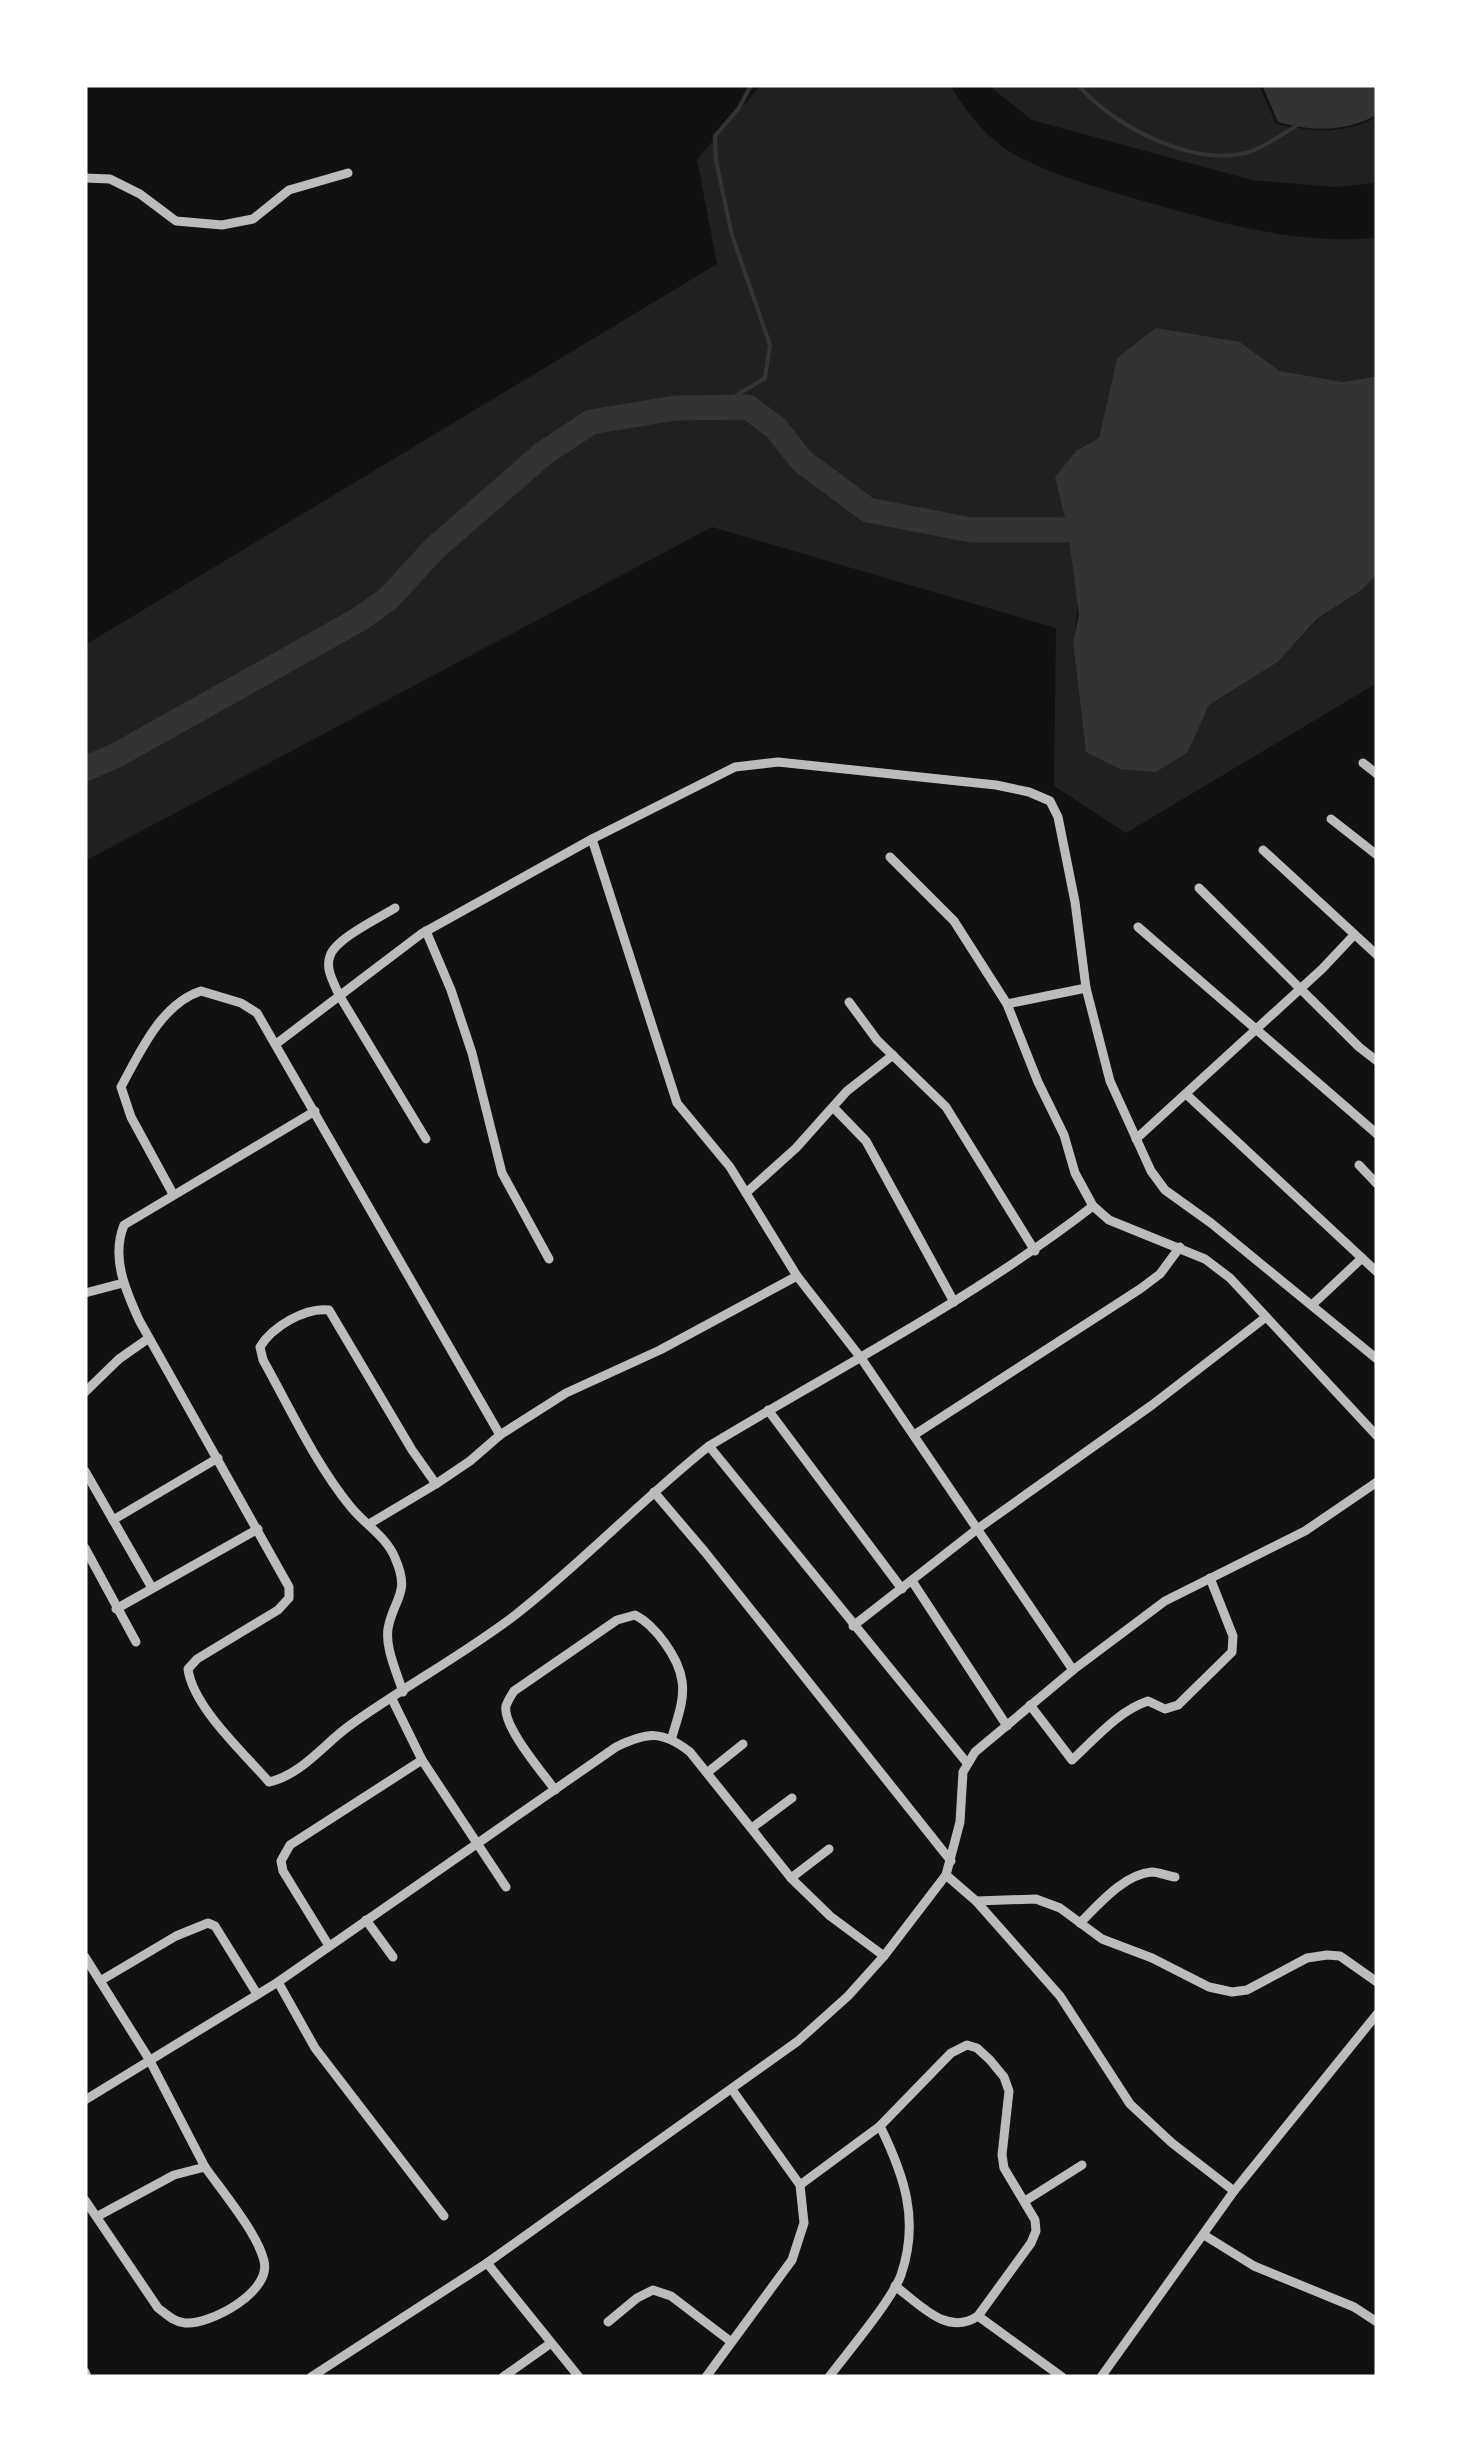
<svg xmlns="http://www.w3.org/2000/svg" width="1462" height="2462" viewBox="0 0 1462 2462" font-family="'Source Sans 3',sans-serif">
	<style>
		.green { fill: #202020 }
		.water { fill: #333 }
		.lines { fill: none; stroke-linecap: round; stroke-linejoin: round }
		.stream { stroke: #333; stroke-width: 4 }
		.river { stroke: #333; stroke-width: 25 }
		.minor { stroke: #bcbcbc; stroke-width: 9 }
	</style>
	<rect width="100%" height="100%" fill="#111"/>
	<g class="green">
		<path d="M761 85H950C968 115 992 145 1025 160 1066 180 1113 192 1157 205 1233 226 1296 244 1377 238V376L1343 382 1280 371 1240 342 1117 358 1099 438 1077 450 1056 477C1067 528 1086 589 1073 641L1188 752 1209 705 1278 662 1318 619 1363 589 1377 574V683L1126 833 1054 786 1056 628 712 527 85 861V645L717 264 697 159Z"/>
		<path d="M988 85H1259L1276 124C1313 132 1343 135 1377 117V183L1334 187 1252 180 1032 120Z"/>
	</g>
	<g class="water">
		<path d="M1262 85H1377V115C1345 132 1312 132 1278 122Z"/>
		<path d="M1156 328 1240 342 1280 371 1343 382 1377 376V574L1363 589 1317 619 1278 662 1209 705 1188 752 1156 772 1120 769 1086 752 1073 641 1079 616 1068 530 1055 477 1077 450 1099 438 1117 358Z"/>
	</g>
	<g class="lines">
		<g class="stream">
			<path d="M1078 85C1113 126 1191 166 1246 153 1262 149 1280 135 1295 127"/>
			<path d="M717 407 765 378 770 345 732 235 716 161 715 136 739 108 751 85"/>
		</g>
		<path class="river" d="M85 769 117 755 358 620 388 599 435 548 544 453 591 422 675 408 748 407 776 428 802 461 868 510 971 530H1068L1099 524"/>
		<g class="minor">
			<path d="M85 178 110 179 140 194 176 221 222 225 253 219 289 190 348 173"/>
			<path d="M1363 763 1377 774"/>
			<path d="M1331 819 1377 855"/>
			<path d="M592 839 677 1103 730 1167 797 1276 861 1358 1073 1670"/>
			<path d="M1263 850 1377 955"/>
			<path d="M890 857 954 921 1007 1004 1038 1082 1064 1135 1075 1173 1093 1206 1109 1220 1205 1259 1230 1278 1377 1436"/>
			<path d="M1199 888 1359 1047 1377 1061"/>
			<path d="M395 908C379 918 335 939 330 956 325 969 334 983 339 995L426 1139"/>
			<path d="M1138 927 1377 1134"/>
			<path d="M426 931 451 990 472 1053 502 1173 549 1259"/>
			<path d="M849 1002 877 1040 946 1107 1035 1251"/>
			<path d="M1007 1004 1086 988"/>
			<path d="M276 1044 421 934 592 839 735 767 778 762 996 785 1029 792 1050 801 1058 817 1075 902 1086 988 1110 1081 1151 1171 1165 1190 1211 1223 1377 1359"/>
			<path d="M1186 1094 1377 1272"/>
			<path d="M834 1108 866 1141 954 1302"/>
			<path d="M315 1111 124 1225C111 1257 125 1289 139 1320L289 1587V1598L278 1610 197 1659 188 1669C193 1707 244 1753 269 1782 301 1775 323 1745 349 1726 402 1688 461 1656 514 1616 582 1563 641 1500 709 1446 838 1368 973 1299 1093 1206"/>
			<path d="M1136 1139 1322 969 1354 935"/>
			<path d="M1359 1165 1377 1184"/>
			<path d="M746 1193 796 1148 847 1091 893 1055"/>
			<path d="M173 1194 131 1117 121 1087C140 1052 161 1004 201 991L241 1003 257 1013 500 1435"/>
			<path d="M85 1293 123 1283"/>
			<path d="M1312 1305 1362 1258"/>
			<path d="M85 1392 119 1359 149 1338"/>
			<path d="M768 1410 902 1589"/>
			<path d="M914 1435 1140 1289 1160 1274 1180 1247"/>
			<path d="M709 1446 967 1763"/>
			<path d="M85 1471 152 1588"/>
			<path d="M654 1492 705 1552 951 1861"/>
			<path d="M113 1520 218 1458"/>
			<path d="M369 1524 436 1484 470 1461 500 1435 566 1393 660 1350 797 1276"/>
			<path d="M85 1548 136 1642"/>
			<path d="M912 1581 1007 1726"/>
			<path d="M116 1609 258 1529"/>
			<path d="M853 1626 976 1530 1152 1405 1266 1317"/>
			<path d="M403 1692C397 1673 383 1644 389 1624 396 1596 410 1592 395 1558 387 1537 364 1524 350 1506 315 1463 290 1408 263 1360L260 1347C272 1327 305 1307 329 1310L412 1450 436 1484"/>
			<path d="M392 1699 422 1760"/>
			<path d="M1030 1705 1072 1760C1095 1739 1118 1711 1148 1701L1165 1709 1178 1705 1232 1652 1233 1636 1210 1578"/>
			<path d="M708 1772 743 1744"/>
			<path d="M555 1790C543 1773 502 1726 506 1706 507 1703 512 1694 514 1691L617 1620 635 1615C655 1625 679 1658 682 1681 685 1700 677 1719 672 1737"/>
			<path d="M753 1827 792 1798"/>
			<path d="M946 1875 976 1901 1060 1996 1130 2104 1172 2143 1234 2191"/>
			<path d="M791 1878 829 1849"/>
			<path d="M976 1901 1036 1899 1060 1908 1102 1939 1152 1958 1209 1987 1232 1992 1247 1990 1307 1958 1327 1955 1340 1956 1377 1982"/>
			<path d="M366 1920 393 1957"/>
			<path d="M1080 1923C1098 1905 1124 1874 1152 1872 1158 1872 1168 1876 1175 1877"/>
			<path d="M329 1946 283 1871 281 1861 290 1845 422 1760 506 1887"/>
			<path d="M85 1957 149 2059 205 2167"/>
			<path d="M100 1981 176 1936 208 1923 215 1926 257 1994"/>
			<path d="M278 1982 315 2048 444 2216"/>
			<path d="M85 2100 278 1982 616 1747C647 1732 662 1730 690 1752L791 1878 830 1916 884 1956"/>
			<path d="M800 2185 880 2126 951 2053 967 2045 977 2048 990 2060 1004 2077 1009 2091 1002 2155 1004 2168 1035 2220 1036 2231 1031 2243 978 2316C947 2337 920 2304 895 2286"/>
			<path d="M85 2200 158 2308C166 2314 174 2322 185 2323 210 2325 272 2292 264 2261 258 2234 222 2191 205 2167L174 2175 98 2216"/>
			<path d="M1025 2201 1082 2165"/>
			<path d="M1204 2235 1254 2266 1354 2307 1377 2322"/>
			<path d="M487 2263 579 2377"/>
			<path d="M978 2316 1062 2377"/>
			<path d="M608 2322 637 2298 653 2290 671 2296 730 2341"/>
			<path d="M85 2372 87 2377"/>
			<path d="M311 2377 487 2263 798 2041 848 1996 884 1956 946 1875 960 1822 963 1772 975 1752 1073 1670 1165 1601 1305 1531 1377 1482"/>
			<path d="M503 2377 551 2343"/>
			<path d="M706 2377 792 2260 804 2223 800 2185 733 2091"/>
			<path d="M829 2377C847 2353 892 2300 901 2275 920 2220 904 2175 880 2126"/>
			<path d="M1101 2377 1234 2191 1377 2014"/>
		</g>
	</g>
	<rect width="1462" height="2462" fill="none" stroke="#ffffff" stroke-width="175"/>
</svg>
